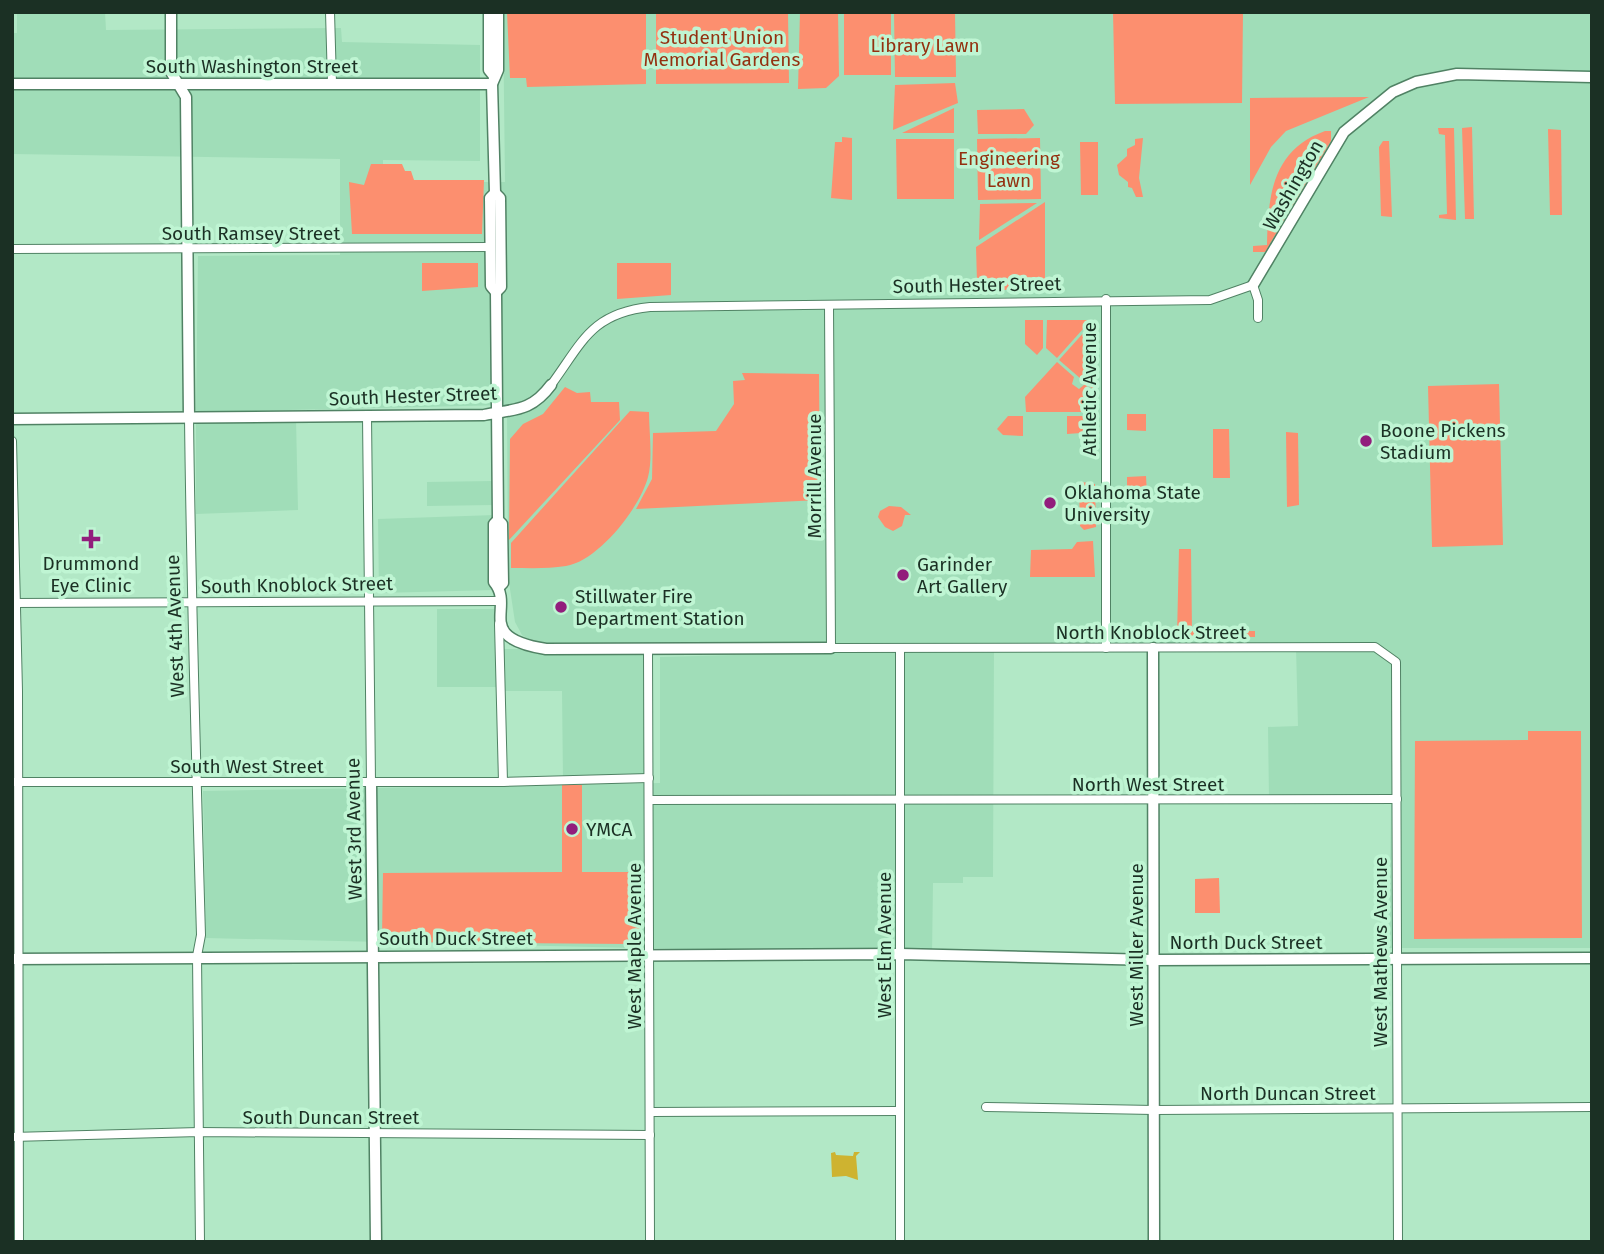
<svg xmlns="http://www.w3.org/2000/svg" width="1604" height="1254" viewBox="0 0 1604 1254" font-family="'Fira Sans',sans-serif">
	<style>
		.built { fill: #a0ddb8 }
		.green { fill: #fc8f6f }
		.water { fill: #ceb330 }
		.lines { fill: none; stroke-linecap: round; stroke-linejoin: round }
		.street-casing { stroke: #508264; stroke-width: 10 }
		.secondary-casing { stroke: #508264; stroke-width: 13 }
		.street { stroke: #fff; stroke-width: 8 }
		.secondary { stroke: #fff; stroke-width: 10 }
		.poi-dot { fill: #921d7c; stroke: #bff5d3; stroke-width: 2.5 }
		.labels { text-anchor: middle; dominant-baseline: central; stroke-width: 7; stroke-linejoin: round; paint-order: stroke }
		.park-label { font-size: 19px; fill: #943110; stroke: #bff5d3 }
		.street-label { font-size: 19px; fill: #1b3024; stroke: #bff5d3 }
		.poi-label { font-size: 19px; fill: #1b3024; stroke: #bff5d3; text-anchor: start }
	</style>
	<rect width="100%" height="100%" fill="#b2e8c6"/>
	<g class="built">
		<path d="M17 12H105L106 30 341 28 342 42 480 45V161L383 160V164L403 182H505L503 12H1592V948H1389L1391 799H1269L1268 727 1298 726 1296 647 534 643 522 635 515 622 508 576 507 405 196 412 198 256 340 255V159L12 154V33H17Z"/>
		<path d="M296 419 298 510 196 514V422Z"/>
		<path d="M493 481V505L427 506V482Z"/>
		<path d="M495 515 494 590 379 593 378 519Z"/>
		<path d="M437 609H494L496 687H437Z"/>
		<path d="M994 648 993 877H963V883H933L932 955 206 938 203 791 660 783V657Z"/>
		<path d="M503 649H649V778L563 780 562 691H503Z"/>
	</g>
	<g class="green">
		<path d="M507 12H646V84L527 87 526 78H510Z"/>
		<path d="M656 12H788L789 83 656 84Z"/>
		<path d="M800 12H838L839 76 826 88 798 89Z"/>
		<rect x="844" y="12" width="47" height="63"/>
		<path d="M894 12H955L956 77H895Z"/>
		<path d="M1113 12H1243L1242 103 1115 104Z"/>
		<path d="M955 83 958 103 893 130 895 85Z"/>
		<path d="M1369 97 1286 131 1271 147 1250 185V98Z"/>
		<path d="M954 108V133H902Z"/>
		<path d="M1024 109 1034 125 1026 134H978L977 110Z"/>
		<path d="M1472 127 1474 219H1465L1462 128Z"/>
		<path d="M1438 128H1454L1456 220 1439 218V215L1447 214 1445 135 1439 134Z"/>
		<path d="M1548 129 1561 130 1562 215H1550Z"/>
		<path d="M1325 131H1331V141L1265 252H1253V246L1267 245C1268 196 1272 150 1325 131Z"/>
		<path d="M842 137 852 138V200L831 198 835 142H842Z"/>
		<path d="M1040 138 1041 199 978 200 977 139Z"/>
		<path d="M1143 138 1139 178 1143 197H1136L1132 188 1128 187V182L1119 175 1117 165 1127 156V149L1135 145V139Z"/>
		<path d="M896 139H954V199H897Z"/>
		<path d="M1383 141H1389L1392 217 1381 216 1379 147Z"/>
		<path d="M1080 142H1098V195H1081Z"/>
		<path d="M371 164H402L405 171H411L414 180H484L482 234H352L349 182 364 185Z"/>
		<path d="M1045 202V288L986 291 987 280 977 281 976 247Z"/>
		<path d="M1037 203 979 240 980 204Z"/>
		<path d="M422 263H478V287L422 291Z"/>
		<path d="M617 263H671V295L617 299Z"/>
		<path d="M1025 320H1043V348L1037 355 1025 344Z"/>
		<path d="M1047 320H1091L1057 358 1046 348Z"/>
		<path d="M1095 320V391L1059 360Z"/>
		<path d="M1057 362 1074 377 1072 384 1079 389 1085 384 1095 396V412H1026L1025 397Z"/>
		<path d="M742 373 819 374 820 500 636 509 652 479 653 433 716 431 734 404 733 381 745 380Z"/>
		<path d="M1499 384 1503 545 1432 547 1428 386Z"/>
		<path d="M565 387 577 393 590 392 591 402H619L620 420 509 540 510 439 523 424 543 414Z"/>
		<path d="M630 411 649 412C649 432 653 458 648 477 640 508 598 561 566 566 548 569 529 568 511 568V543Z"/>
		<path d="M1127 414H1146V431L1127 430Z"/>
		<path d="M1008 416H1023V436L1003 435 997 429Z"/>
		<path d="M1067 416H1095V432L1067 434Z"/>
		<path d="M1213 429H1229L1230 478H1213Z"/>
		<path d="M1286 432 1298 433 1299 505 1287 507Z"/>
		<path d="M1146 476 1147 494H1127V477Z"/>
		<path d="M1082 482 1095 484 1096 527 1084 530 1080 526 1079 486Z"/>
		<path d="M889 506 901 507 911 515H905L902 526 893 531 885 527 878 517 880 511Z"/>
		<path d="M1093 541 1095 577H1030L1031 550 1072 549 1077 542Z"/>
		<path d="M1179 549H1191L1192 631H1255V637L1177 636Z"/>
		<path d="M1528 731H1581L1582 938 1414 939 1415 741 1528 740Z"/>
		<path d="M562 785H582V872H641V937L629 944 386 942 382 937 383 873 562 872Z"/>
		<path d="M1219 878 1220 913H1195V879Z"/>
	</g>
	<path class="water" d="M835 1152 836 1155 853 1156 854 1152H860L856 1156 858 1180 846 1176 832 1177 831 1153Z"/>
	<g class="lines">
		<defs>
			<g id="street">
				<path d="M330 12 332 83"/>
				<path d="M12 249 491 247"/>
				<path d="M1106 299V648"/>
				<path d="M829 305 831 648 1375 647 1396 662 1398 1242"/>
				<path d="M551 385C582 343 591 313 650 307L1210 300 1253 285 1258 300V318"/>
				<path d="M367 416 371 782"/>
				<path d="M189 418C191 590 196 762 201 935L197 956 200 1242"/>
				<path d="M12 441 18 691 19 1242"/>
				<path d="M12 603 499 601"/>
				<path d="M499 624 503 782"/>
				<path d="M648 649 650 1242"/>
				<path d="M900 649V1242"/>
				<path d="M12 782H503L649 778"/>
				<path d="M649 800 1397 799"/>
				<path d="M986 1107 1154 1110 1592 1107"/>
				<path d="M650 1112 900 1111"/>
				<path d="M12 1137 199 1132 650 1135"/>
			</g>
			<g id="secondary">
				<path d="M171 12V72L186 97 189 418"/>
				<path d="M489 12V70L493 75"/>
				<path d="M498 12V70L492 84 495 193 490 198 491 286 496 292 498 520 502 524 503 583 499 587"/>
				<path d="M12 84H492"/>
				<path d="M495 193 500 198 501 287 496 292"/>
				<path d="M1253 285 1344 132 1393 92 1416 82 1457 74 1592 77"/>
				<path d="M12 419 484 415C514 409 531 412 551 385"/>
				<path d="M498 520 494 524V582C516 608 472 637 546 649L831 648"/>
				<path d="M1153 648 1154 1242"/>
				<path d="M371 782 376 1242"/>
				<path d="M12 959 900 954 1154 960 1592 958"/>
			</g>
		</defs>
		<use href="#street" class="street-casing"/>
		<use href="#secondary" class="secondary-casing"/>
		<use href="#street" class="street"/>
		<use href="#secondary" class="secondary"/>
	</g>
	<g class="poi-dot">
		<circle cx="1366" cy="441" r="7"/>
		<circle cx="1050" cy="503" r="7"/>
		<path d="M87.5 528.5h7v7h7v7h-7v7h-7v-7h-7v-7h7z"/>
		<circle cx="903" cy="575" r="7"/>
		<circle cx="561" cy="607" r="7"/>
		<circle cx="572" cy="829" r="7"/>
	</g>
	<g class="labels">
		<g class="park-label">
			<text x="722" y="37">Student Union<tspan x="722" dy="22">Memorial Gardens</tspan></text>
			<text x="925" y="45">Library Lawn</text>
			<text x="1009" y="158">Engineering<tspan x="1009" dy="22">Lawn</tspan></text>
		</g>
		<g class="street-label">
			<text x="252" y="66">South Washington Street</text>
			<text transform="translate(1293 185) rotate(-60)">Washington</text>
			<text x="251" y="233">South Ramsey Street</text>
			<text transform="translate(977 285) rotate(-1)">South Hester Street</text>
			<text transform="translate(1089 389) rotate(-90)">Athletic Avenue</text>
			<text transform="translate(413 396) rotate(-2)">South Hester Street</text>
			<text transform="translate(814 476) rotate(-90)">Morrill Avenue</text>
			<text transform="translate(297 585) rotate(-1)">South Knoblock Street</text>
			<text transform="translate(175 626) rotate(-92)">West 4th Avenue</text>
			<text x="1151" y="632">North Knoblock Street</text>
			<text x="247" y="766">South West Street</text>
			<text x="1148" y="784">North West Street</text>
			<text transform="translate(354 829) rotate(-91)">West 3rd Avenue</text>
			<text x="456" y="938">South Duck Street</text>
			<text x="1246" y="942">North Duck Street</text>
			<text transform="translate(884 945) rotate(-90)">West Elm Avenue</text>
			<text transform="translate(1136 945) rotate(-90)">West Miller Avenue</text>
			<text transform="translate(634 946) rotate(-90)">West Maple Avenue</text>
			<text transform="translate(1380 952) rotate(-90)">West Mathews Avenue</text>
			<text x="1288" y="1093">North Duncan Street</text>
			<text x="331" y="1117">South Duncan Street</text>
		</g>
		<g class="poi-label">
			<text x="1380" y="430">Boone Pickens<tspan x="1380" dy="22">Stadium</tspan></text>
			<text x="1064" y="492">Oklahoma State<tspan x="1064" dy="22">University</tspan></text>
			<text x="91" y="563" text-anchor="middle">Drummond<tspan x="91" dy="22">Eye Clinic</tspan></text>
			<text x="917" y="564">Garinder<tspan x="917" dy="22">Art Gallery</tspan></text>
			<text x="575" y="596">Stillwater Fire<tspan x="575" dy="22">Department Station</tspan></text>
			<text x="586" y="829">YMCA</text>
		</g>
	</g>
	<rect width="1604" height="1254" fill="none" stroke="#1b3024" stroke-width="28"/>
</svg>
